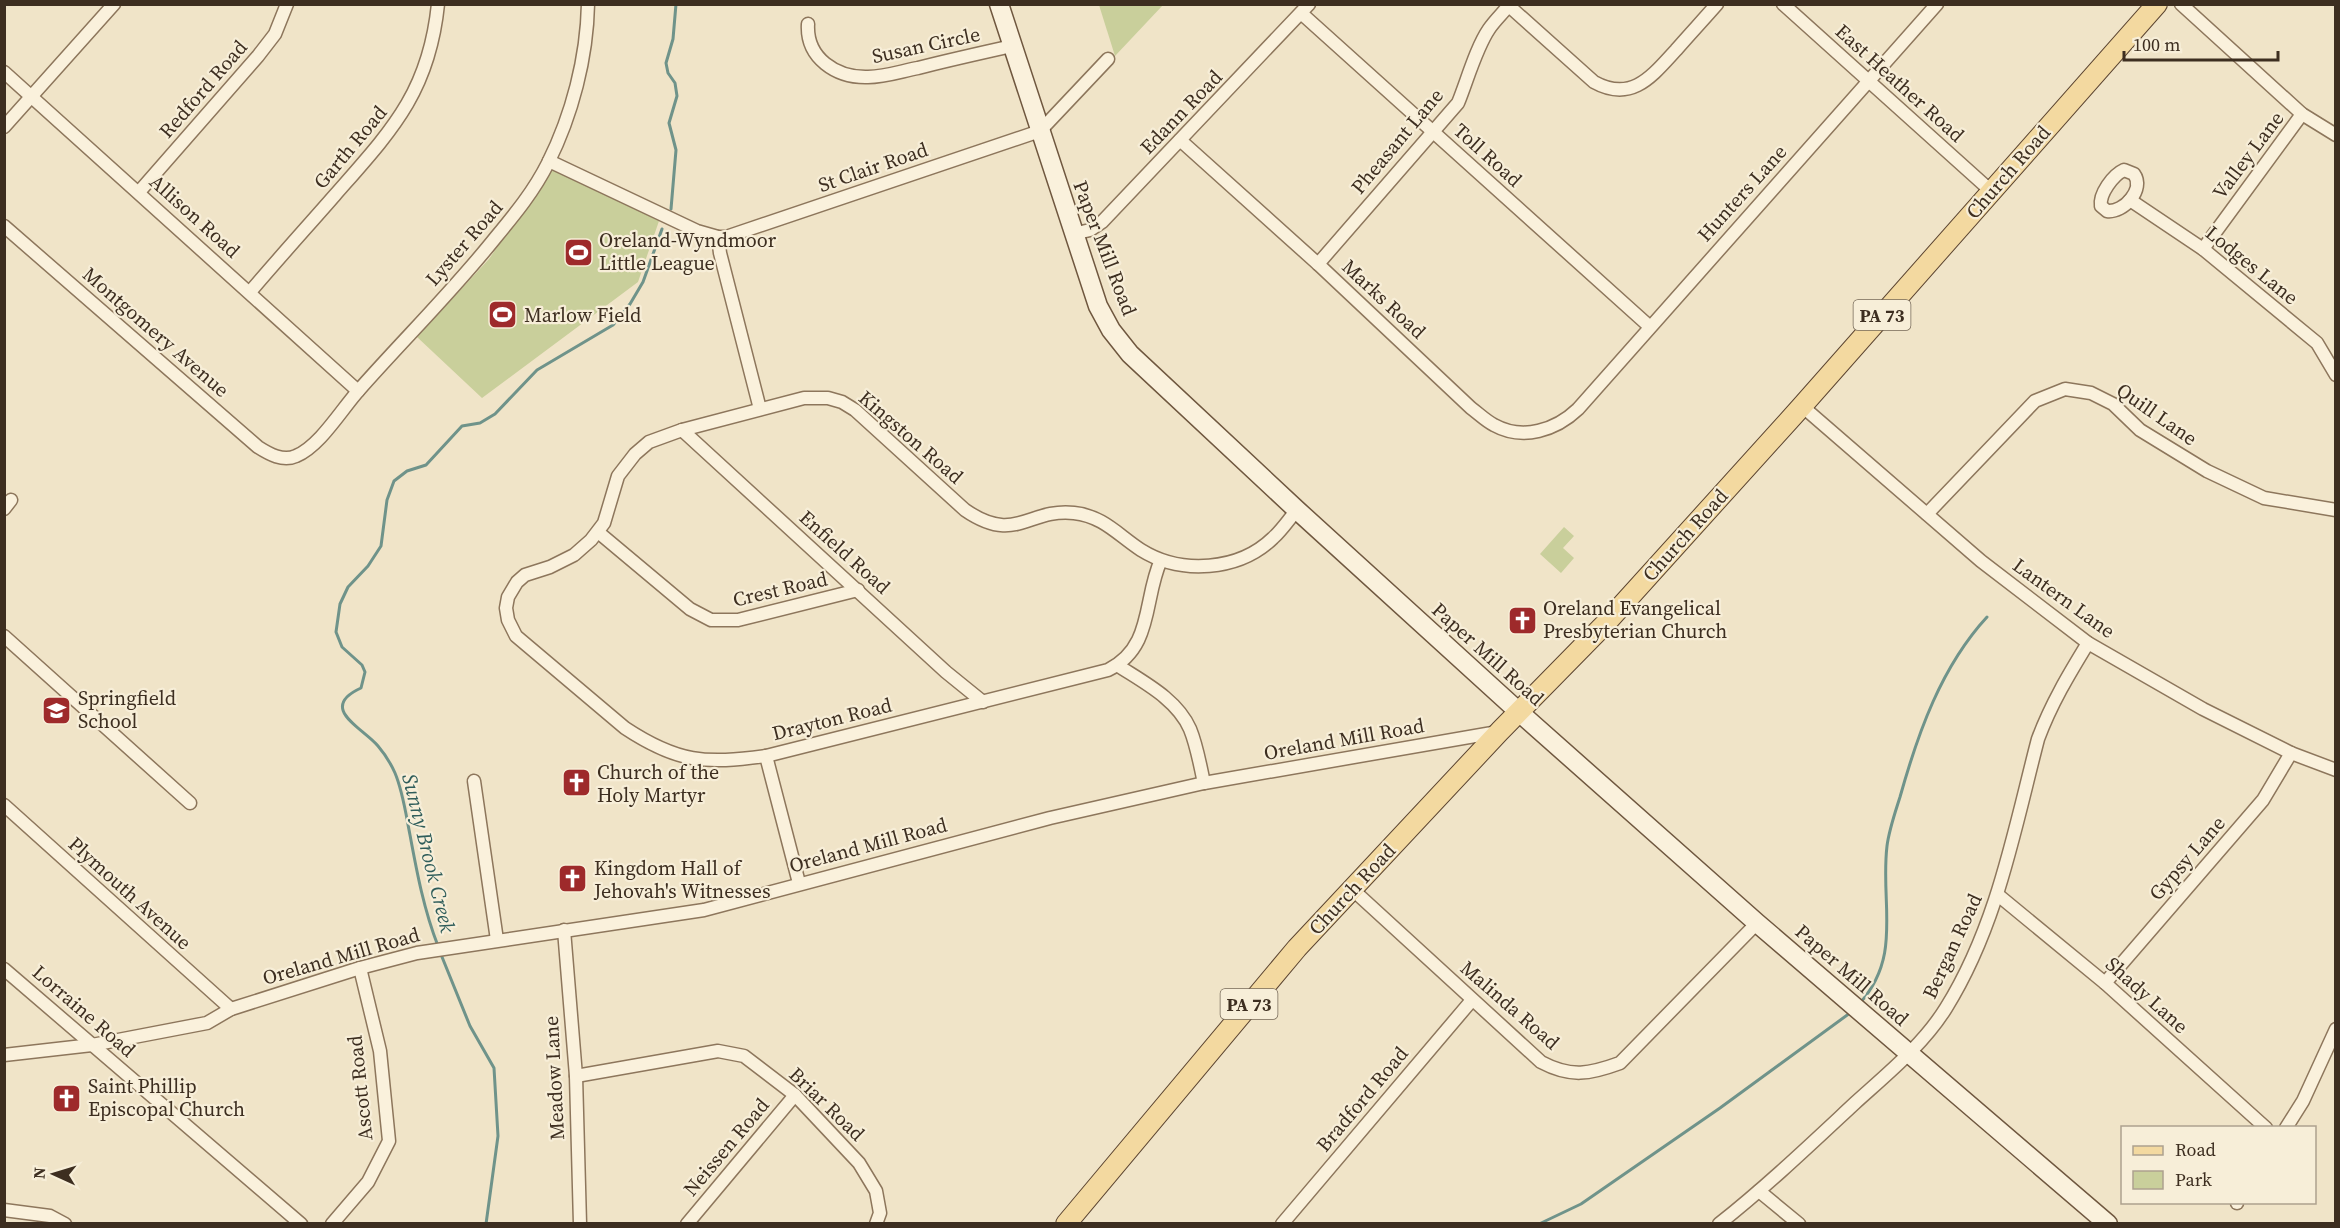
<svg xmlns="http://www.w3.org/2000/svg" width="2340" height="1228" viewBox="0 0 2340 1228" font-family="'Source Serif 4',serif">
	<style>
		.green { fill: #c9cf9b }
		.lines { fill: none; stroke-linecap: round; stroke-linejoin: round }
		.stream { stroke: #6f938a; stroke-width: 3 }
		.street-casing { stroke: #8d765c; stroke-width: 15 }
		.secondary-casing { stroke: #6f573f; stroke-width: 21 }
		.primary-casing { stroke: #5b4430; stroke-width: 22 }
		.street { stroke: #faf1dc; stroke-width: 12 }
		.secondary { stroke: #faf1dc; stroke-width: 18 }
		.primary { stroke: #f3d9a0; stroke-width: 20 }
		.labels { text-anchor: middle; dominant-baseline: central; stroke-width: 4.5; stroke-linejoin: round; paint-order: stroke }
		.shield { fill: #f7eed8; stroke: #756857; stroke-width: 1.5 }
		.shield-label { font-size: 18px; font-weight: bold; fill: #3d2e20 }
		.street-label { font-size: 20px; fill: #3d2e20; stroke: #f7eed8 }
		.poi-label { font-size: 20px; fill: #3d2e20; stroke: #f7eed8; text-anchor: start }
		.water-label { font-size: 21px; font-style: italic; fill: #2f5d5a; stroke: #f7eed8 }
	</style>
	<rect width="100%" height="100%" fill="#f0e4c8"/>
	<g class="green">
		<path d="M1099 5V4L1163 5 1115 56Z"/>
		<path d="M552 168 659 221 638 282 482 398 417 337 489 259Z"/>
		<path d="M1564 527 1574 536 1563 548 1574 558 1561 573 1540 554Z"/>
	</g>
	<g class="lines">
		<g class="stream">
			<path d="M671 209 676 150 669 123 677 96 675 83 668 73 666 63 673 39 676 4"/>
			<path d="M438 946C424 910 417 873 410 835 406 815 403 792 395 773 391 764 384 753 378 746 363 728 317 708 361 688L365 672 362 665 342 647 336 632 340 604 348 587 368 566 381 546 387 500 394 481 407 471 426 465 462 426 480 423 495 414 537 370 613 325 630 304 643 282 662 229"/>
			<path d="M440 952 470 1026 494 1068 498 1136 486 1224"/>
			<path d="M1859 1004C1903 956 1880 904 1887 846 1889 830 1895 813 1900 797 1918 733 1941 667 1987 617"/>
			<path d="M1539 1224 1581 1204 1720 1108 1850 1013"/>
		</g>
		<defs>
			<g id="street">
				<path d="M1783 4 1991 191"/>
				<path d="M2181 4 2302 114 2336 135"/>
				<path d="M1509 6 1594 82C1632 103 1652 76 1676 50 1689 35 1703 20 1717 4"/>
				<path d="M1301 13 1649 326"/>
				<path d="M808 24C806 58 836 78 868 77 885 77 902 71 918 68 949 60 981 53 1012 46"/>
				<path d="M4 72 358 391"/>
				<path d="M4 127 114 4"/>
				<path d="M1180 140 1318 264 1471 408C1479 414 1486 421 1494 425 1523 441 1556 430 1578 409L1937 4"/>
				<path d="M549 161 697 231 718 237H726L1040 131 1108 59"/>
				<path d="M2124 170 2134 174C2145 189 2124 213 2107 211L2101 206C2099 194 2113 175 2124 170Z"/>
				<path d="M139 192 258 56 275 34 287 4"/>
				<path d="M2130 200 2203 249 2317 343 2336 375"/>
				<path d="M4 226 258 447C269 454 283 462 296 456 320 446 341 410 359 390 404 339 453 291 496 237 515 214 534 191 548 163 572 115 587 58 588 4"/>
				<path d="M1073 234 1090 230 1102 222 1309 4"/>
				<path d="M718 237 720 253 760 409"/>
				<path d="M2203 249 2302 114"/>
				<path d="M1318 264 1458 103C1467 81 1476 48 1489 29 1495 20 1503 13 1510 4"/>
				<path d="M250 292C278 259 307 227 335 195 391 131 429 93 438 4"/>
				<path d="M1802 406 1981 561 2088 643 2203 709 2291 753 2336 770"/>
				<path d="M682 430 946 672 983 702"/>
				<path d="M4 509 11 500"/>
				<path d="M1927 514 2035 401 2065 389 2091 393 2113 404 2140 430 2207 471 2264 498 2336 510"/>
				<path d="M598 532 690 609 711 620H738L858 590"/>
				<path d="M1161 560C1143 599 1154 647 1108 670L766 756C705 764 678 763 625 728L516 636 508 620 506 608 508 597 517 582 525 575 550 567 574 555 591 540 604 523 618 476 635 454 649 442 682 430 804 398H828L842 402 855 410 965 510C1016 545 1028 508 1074 513 1103 516 1118 535 1141 550 1181 575 1239 571 1273 538 1282 530 1289 519 1297 510"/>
				<path d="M4 636 190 803"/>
				<path d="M1117 665C1143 682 1177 699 1190 729 1197 746 1200 765 1204 783"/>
				<path d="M766 756 799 883"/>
				<path d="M474 781 497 940"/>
				<path d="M4 805 231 1009"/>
				<path d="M1352 889 1541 1062C1571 1078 1590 1074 1620 1063L1757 923"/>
				<path d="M1998 895 2105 983 2266 1128"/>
				<path d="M564 930 576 1076 580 1224"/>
				<path d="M4 969 301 1224"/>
				<path d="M2105 983 2263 800 2291 753"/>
				<path d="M4 1055 92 1045 207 1023 231 1009 360 968 417 953 704 910 1050 818 1204 783 1498 732"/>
				<path d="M576 1076 718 1051 744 1056 795 1095 859 1163 876 1191 880 1213 876 1224"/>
				<path d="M2286 1128 2303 1101 2336 1029"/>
				<path d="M1759 1191 1799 1224"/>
				<path d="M2237 1203V1202"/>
				<path d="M4 1210 50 1216 65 1224"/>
				<path d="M332 1224 368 1182 389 1141 380 1051 360 968"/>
				<path d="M687 1224 795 1095"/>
				<path d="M1282 1224 1472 1000"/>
				<path d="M1719 1224C1767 1186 1811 1144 1855 1103 1887 1074 1923 1045 1946 1008 1997 926 2014 831 2038 739 2051 704 2069 674 2088 643"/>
			</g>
			<path id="secondary" d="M999 4 1098 306 1111 330 1130 354 1297 510 1519 712 1757 923 2108 1224"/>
			<path id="primary" d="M1066 1224 1297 948 1500 731 1605 624 1802 406 2157 4"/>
		</defs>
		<use href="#street" class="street-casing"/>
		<use href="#secondary" class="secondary-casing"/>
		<use href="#primary" class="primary-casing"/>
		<use href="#street" class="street"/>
		<use href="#secondary" class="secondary"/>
		<use href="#primary" class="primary"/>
	</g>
	<defs>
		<symbol id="stadium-square" viewBox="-11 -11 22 22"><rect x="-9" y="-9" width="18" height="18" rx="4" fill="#9e2a2b" stroke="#f7eed8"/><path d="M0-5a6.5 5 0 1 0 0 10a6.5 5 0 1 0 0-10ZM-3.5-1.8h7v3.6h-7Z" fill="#fff"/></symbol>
		<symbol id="church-square" viewBox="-11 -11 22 22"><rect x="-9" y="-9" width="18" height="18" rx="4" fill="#9e2a2b" stroke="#f7eed8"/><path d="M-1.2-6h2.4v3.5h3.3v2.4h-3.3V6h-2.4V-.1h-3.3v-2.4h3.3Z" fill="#fff"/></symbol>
		<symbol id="school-square" viewBox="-11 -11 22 22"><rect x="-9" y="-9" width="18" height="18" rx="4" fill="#9e2a2b" stroke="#f7eed8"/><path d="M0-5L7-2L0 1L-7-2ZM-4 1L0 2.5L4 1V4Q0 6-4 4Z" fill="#fff"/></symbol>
	</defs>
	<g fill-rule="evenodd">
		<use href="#stadium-square" x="562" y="236" width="33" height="33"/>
		<use href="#stadium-square" x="486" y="298" width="33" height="33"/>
		<use href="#church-square" x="1506" y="604" width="33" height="33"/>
		<use href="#school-square" x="40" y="694" width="33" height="33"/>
		<use href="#church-square" x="560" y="766" width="33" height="33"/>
		<use href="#church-square" x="556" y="862" width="33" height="33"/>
		<use href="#church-square" x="50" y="1082" width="33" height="33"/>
	</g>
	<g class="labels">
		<g class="shield">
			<rect x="1853.5" y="300" width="57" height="30" rx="4.5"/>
			<rect x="1220.5" y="989" width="57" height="30" rx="4.5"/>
		</g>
		<g class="shield-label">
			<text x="1882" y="315">PA 73</text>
			<text x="1249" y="1004">PA 73</text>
		</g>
		<g class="street-label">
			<text transform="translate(926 45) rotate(-12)">Susan Circle</text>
			<text transform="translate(1900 83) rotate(42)">East Heather Road</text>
			<text transform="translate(203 89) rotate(-49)">Redford Road</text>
			<text transform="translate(1181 112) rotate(-46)">Edann Road</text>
			<text transform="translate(1397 141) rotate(-50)">Pheasant Lane</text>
			<text transform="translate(350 147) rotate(-50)">Garth Road</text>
			<text transform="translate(1488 155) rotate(42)">Toll Road</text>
			<text transform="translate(2248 155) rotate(-53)">Valley Lane</text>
			<text transform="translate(873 167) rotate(-19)">St Clair Road</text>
			<text transform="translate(2008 172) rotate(-49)">Church Road</text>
			<text transform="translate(1742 193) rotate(-48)">Hunters Lane</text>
			<text transform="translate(195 216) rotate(42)">Allison Road</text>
			<text transform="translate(464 243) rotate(-49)">Lyster Road</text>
			<text transform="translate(1105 248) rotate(69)">Paper Mill Road</text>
			<text transform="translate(2252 265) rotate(39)">Lodges Lane</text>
			<text transform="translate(1384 299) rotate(43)">Marks Road</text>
			<text transform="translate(156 332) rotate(41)">Montgomery Avenue</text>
			<text transform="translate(2157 414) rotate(35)">Quill Lane</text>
			<text transform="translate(911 437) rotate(41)">Kingston Road</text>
			<text transform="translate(1685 535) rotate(-48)">Church Road</text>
			<text transform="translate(845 552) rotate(42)">Enfield Road</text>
			<text transform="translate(780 589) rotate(-13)">Crest Road</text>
			<text transform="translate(2064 598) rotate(36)">Lantern Lane</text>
			<text transform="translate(1488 654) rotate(42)">Paper Mill Road</text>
			<text transform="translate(832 719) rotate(-14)">Drayton Road</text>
			<text transform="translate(1344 739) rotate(-10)">Oreland Mill Road</text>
			<text transform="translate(868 845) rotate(-15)">Oreland Mill Road</text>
			<text transform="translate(2187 858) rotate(-49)">Gypsy Lane</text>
			<text transform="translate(1352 889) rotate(-47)">Church Road</text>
			<text transform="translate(130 893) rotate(42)">Plymouth Avenue</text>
			<text transform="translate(1952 946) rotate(-65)">Bergan Road</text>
			<text transform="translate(341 956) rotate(-16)">Oreland Mill Road</text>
			<text transform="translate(1852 975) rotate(41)">Paper Mill Road</text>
			<text transform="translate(2147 995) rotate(42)">Shady Lane</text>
			<text transform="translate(1510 1005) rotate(41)">Malinda Road</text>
			<text transform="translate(84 1011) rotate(41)">Lorraine Road</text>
			<text transform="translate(554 1078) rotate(-93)">Meadow Lane</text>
			<text transform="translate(360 1088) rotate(-96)">Ascott Road</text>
			<text transform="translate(1362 1099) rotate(-50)">Bradford Road</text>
			<text transform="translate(827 1104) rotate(44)">Briar Road</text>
			<text transform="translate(726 1147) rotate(-50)">Neissen Road</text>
		</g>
		<g class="poi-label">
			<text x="599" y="240">Oreland-Wyndmoor<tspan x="599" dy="23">Little League</tspan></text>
			<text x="524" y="315">Marlow Field</text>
			<text x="1543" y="608">Oreland Evangelical<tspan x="1543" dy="23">Presbyterian Church</tspan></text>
			<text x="78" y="698">Springfield<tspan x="78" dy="23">School</tspan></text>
			<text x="597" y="772">Church of the<tspan x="597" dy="23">Holy Martyr</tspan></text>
			<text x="594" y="868">Kingdom Hall of<tspan x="594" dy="23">Jehovah's Witnesses</tspan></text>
			<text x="88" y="1086">Saint Phillip<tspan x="88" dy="23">Episcopal Church</tspan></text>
		</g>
		<g class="water-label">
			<text transform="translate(429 853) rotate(76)">Sunny Brook Creek</text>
		</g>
	</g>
	<rect width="2340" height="1228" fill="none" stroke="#3d2e20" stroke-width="12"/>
	<rect x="2121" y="1126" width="195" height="78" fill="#f7eed8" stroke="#ada18e" stroke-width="1.5"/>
	<rect x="2133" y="1146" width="30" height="9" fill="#f3d9a0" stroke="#ada18e" stroke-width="1.5"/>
	<text x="2175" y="1156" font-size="18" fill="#3d2e20">Road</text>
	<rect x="2133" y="1171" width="30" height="18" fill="#c9cf9b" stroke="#ada18e" stroke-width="1.5"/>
	<text x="2175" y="1186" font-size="18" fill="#3d2e20">Park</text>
	<g transform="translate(54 1174) rotate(274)" stroke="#f7eed8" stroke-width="4.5" paint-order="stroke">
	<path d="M0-4.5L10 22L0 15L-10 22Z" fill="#3d2e20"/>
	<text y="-9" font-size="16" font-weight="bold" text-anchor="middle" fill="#3d2e20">N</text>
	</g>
	<path d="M2124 51v9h154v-9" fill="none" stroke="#3d2e20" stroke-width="3"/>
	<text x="2133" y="51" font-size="18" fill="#3d2e20" stroke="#f7eed8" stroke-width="4.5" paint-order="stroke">100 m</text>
</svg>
